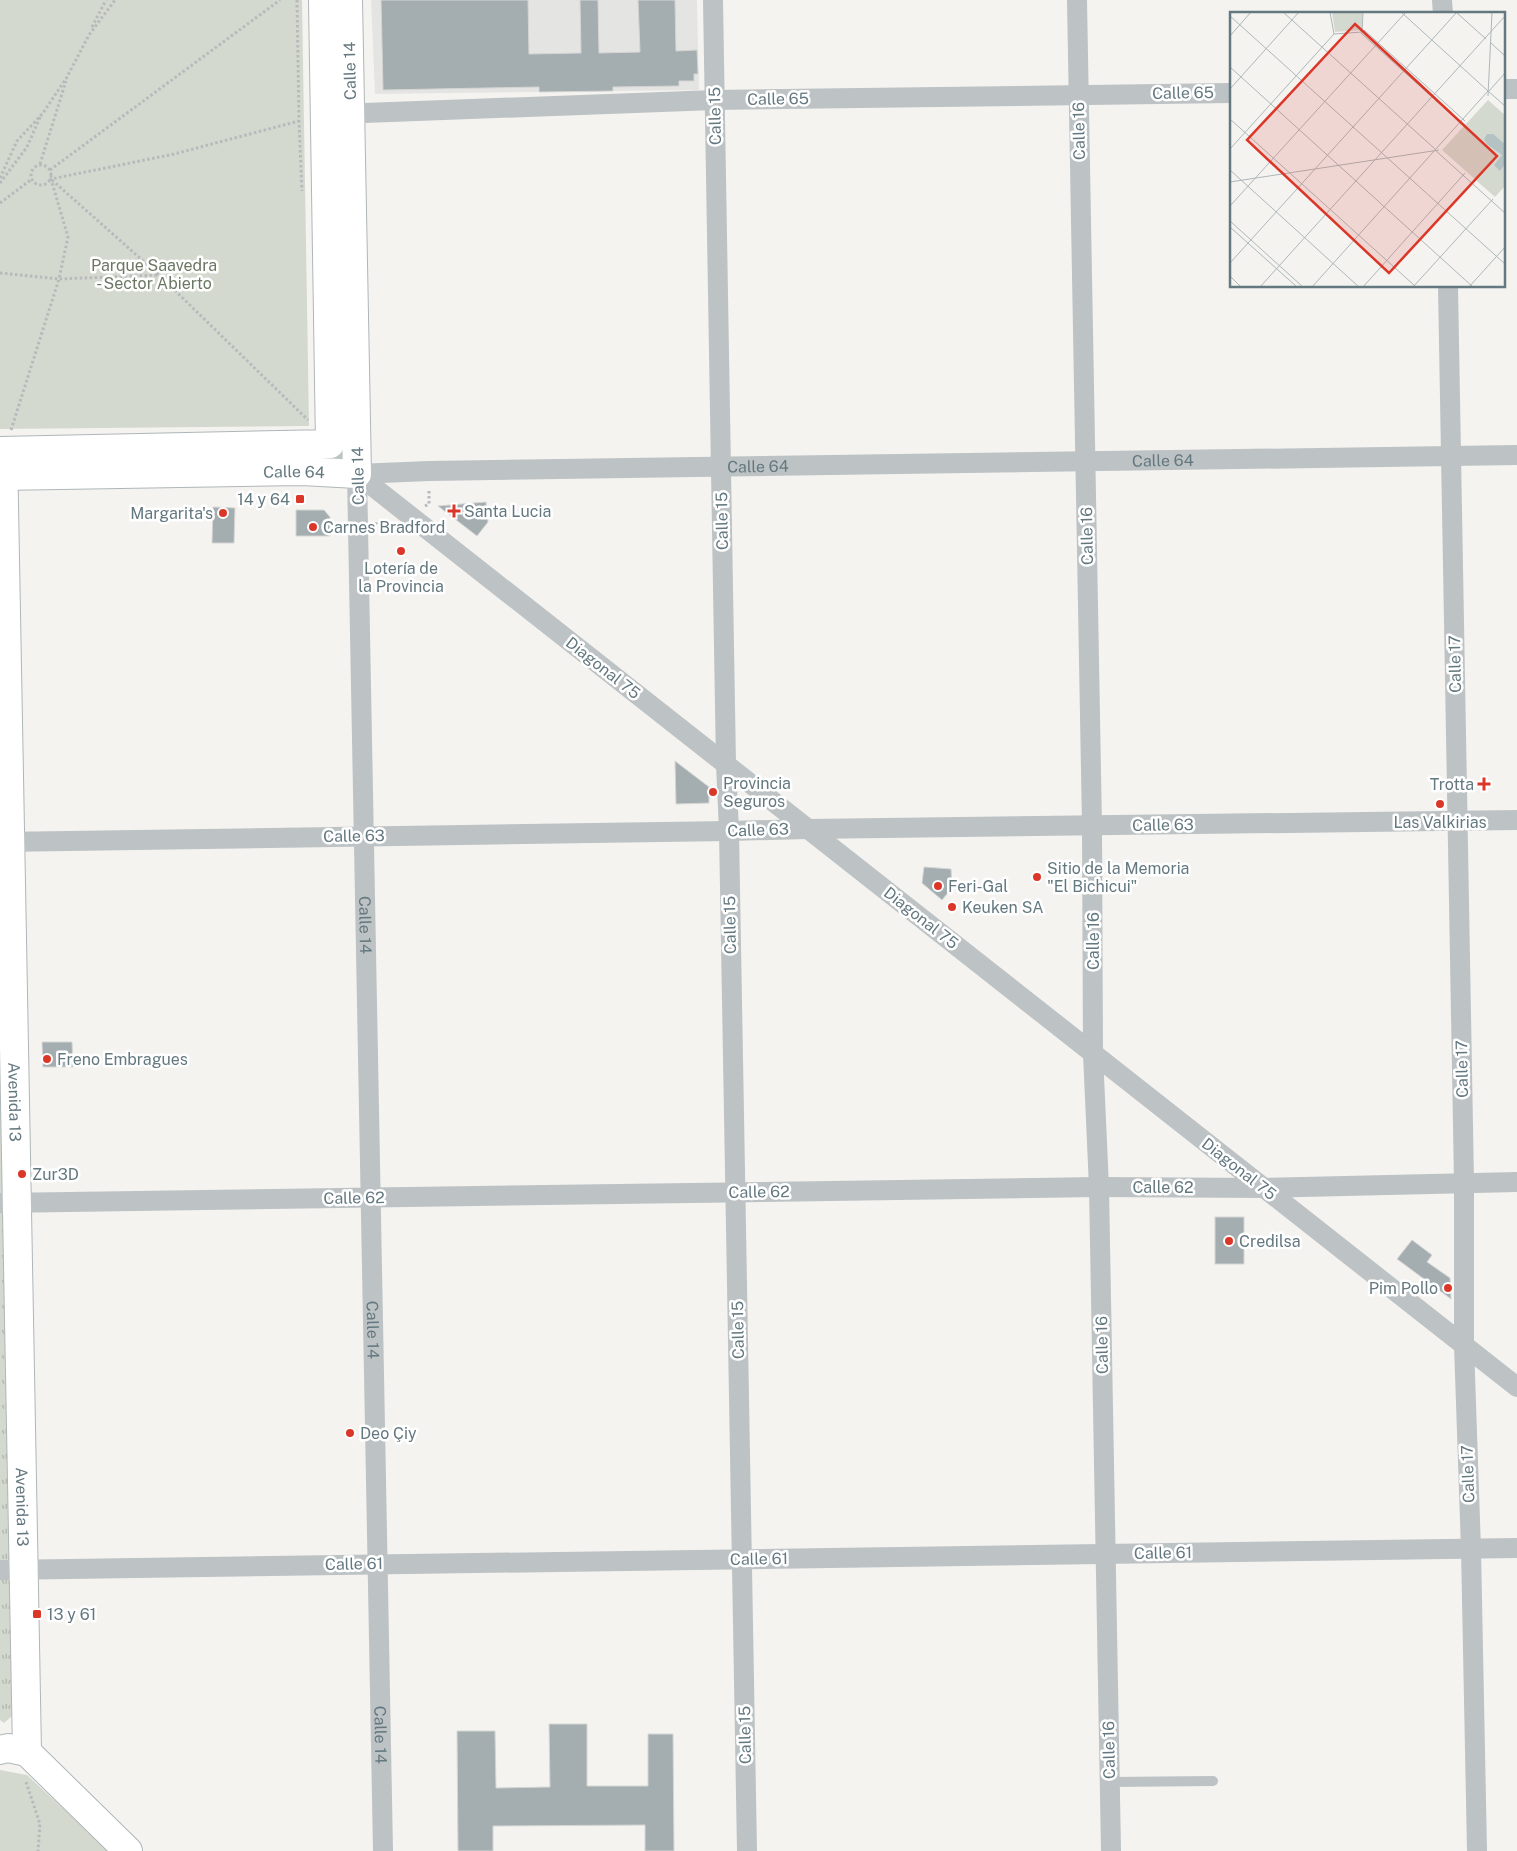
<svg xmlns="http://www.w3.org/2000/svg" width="1517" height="1851" viewBox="0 0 1517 1851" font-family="'Public Sans',sans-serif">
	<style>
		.built { fill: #e4e5e3 }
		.grass { fill: url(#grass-tufts) }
		.green { fill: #d4d9cf }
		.building { fill: #a4aeb1; stroke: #d5d5d3 }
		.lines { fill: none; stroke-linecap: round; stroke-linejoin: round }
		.secondary-casing { stroke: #afb6b9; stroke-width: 30 }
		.path { stroke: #b7babc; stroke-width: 3; stroke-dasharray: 2.5 2.5; stroke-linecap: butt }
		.service { stroke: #bdc2c4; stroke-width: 10 }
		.minor { stroke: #bdc2c4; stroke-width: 20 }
		.secondary { stroke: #fff; stroke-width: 28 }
		.poi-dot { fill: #db3729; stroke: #fff; stroke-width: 2 }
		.labels { text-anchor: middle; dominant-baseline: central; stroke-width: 5; stroke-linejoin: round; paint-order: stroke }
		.street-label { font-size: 16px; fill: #647880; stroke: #fff }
		.park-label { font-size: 16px; fill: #6a7762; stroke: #fff }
		.poi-label { font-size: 16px; fill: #647880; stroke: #fff; text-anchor: start }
		.inset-road { fill: none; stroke: #adb7b9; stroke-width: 1 }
		.view { fill: #db3729; fill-opacity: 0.15; stroke: #db3729; stroke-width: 2.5 }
		.inset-edge { fill: none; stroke: #647880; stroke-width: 2.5 }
	</style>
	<defs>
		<pattern id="grass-tufts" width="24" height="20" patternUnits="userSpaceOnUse" patternTransform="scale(1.25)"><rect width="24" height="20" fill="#d4d9cf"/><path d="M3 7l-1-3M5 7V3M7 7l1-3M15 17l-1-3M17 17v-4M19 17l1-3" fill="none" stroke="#b0b5ad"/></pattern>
	</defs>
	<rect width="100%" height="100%" fill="#f4f3f0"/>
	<path class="built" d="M371 0H697L699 90 375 94Z"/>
	<path class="grass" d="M0 825 12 1716 4 1723 0 1720Z"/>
	<g class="green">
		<path d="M0 0H302L309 426 0 429Z"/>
		<path d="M0 1770 27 1775 109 1851H0Z"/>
	</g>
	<g class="building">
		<path d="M381 0H528L529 54 581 53 580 0H598L599 53 640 52 638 0H675L676 51 697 50 698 74H694V81H679V86L613 87V91L539 92V87L383 90Z"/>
		<path d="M486 502 488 522 477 536 438 506Z"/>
		<path d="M213 507 235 508 234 543H212Z"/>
		<path d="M296 510H324L330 517V536H296Z"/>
		<path d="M675 761 709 787V803L676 804Z"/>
		<path d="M924 867 951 869 952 888 942 900 922 883Z"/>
		<path d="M42 1042H72L73 1067H43Z"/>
		<rect x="1215" y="1217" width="29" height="47"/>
		<path d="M1412 1240 1432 1255 1427 1262 1450 1278 1451 1299 1397 1259Z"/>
		<path d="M549 1724H587V1786H648V1734H673L674 1851H645V1825L493 1826V1851H458L457 1731H495L496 1788 550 1787Z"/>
	</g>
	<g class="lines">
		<defs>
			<g id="secondary">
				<path d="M0 451 330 444 323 0"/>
				<path id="s3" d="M3 451 27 1752"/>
				<path id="s4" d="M0 476 302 471 357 474 348 0"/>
				<path d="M0 1750 8 1748 27 1752 128 1851"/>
			</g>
		</defs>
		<use href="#secondary" class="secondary-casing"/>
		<g class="path">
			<path d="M297 0 299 121 302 191"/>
			<path d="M92 27 106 0"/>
			<path d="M40 164 66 81"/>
			<circle cx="41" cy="175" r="10"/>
			<path d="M50 170 280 0"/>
			<path d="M0 178 17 141 43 113 67 77 89 35 115 0"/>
			<path d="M52 180 159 275 308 420"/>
			<path d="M0 183 27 147 41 115"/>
			<path d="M0 203 32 179"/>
			<path d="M0 273 59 279 159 275"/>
			<path d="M11 430 59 279 68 237 51 179 174 154 299 121"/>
			<path d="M425 506 429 504V490"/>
			<path d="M375 523 388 531 395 526"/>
			<path d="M26 1782 40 1824 38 1851"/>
		</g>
		<path class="service" d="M1110 1782 1213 1781"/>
		<g class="minor">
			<path d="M713 0 726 764 729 831 747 1851"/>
			<path d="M1077 0 1092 826 1093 1054 1099 1187 1111 1851"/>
			<path d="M1442 0 1443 14"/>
			<path d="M1503 89H1517"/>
			<path d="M338 114 715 100 1231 93"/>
			<path d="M1448 286 1464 1182V1345L1471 1549 1477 1851"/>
			<path d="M330 444 357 474 1517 1387"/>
			<path id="s1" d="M357 474 383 1851"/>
			<path id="s2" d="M357 474 429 471 1517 455"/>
			<path d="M0 842 729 831 807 829 1517 820"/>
			<path d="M0 1203 1099 1187 1264 1188 1517 1182"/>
			<path d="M0 1570 1517 1548"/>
		</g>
		<use href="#secondary" class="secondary"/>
	</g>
	<g class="poi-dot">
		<rect x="295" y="494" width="10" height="10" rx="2.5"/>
		<path d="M451.5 503.5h5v5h5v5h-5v5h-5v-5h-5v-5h5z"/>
		<circle cx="223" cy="513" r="5"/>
		<circle cx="313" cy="527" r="5"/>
		<circle cx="401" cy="551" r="5"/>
		<path d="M1481.5 776.5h5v5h5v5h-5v5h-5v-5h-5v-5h5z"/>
		<circle cx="713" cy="792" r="5"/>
		<circle cx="1440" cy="804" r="5"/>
		<circle cx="1037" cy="877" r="5"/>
		<circle cx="938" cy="886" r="5"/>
		<circle cx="952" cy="907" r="5"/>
		<circle cx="47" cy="1059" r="5"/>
		<circle cx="22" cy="1174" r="5"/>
		<circle cx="1229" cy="1241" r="5"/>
		<circle cx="1448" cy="1288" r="5"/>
		<circle cx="350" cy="1433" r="5"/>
		<rect x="32" y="1609" width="10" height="10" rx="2.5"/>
	</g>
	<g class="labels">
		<g class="street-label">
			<text transform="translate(350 71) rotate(-91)">Calle 14</text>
			<text transform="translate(1183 93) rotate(-1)">Calle 65</text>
			<text transform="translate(778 99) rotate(-1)">Calle 65</text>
			<text transform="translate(715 116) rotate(-91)">Calle 15</text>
			<text transform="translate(1079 131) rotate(-91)">Calle 16</text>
			<text stroke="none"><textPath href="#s2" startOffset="806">Calle 64</textPath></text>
			<text stroke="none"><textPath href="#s2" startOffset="401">Calle 64</textPath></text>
			<text stroke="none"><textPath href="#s4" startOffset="294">Calle 64</textPath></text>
			<text transform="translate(358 476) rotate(-91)">Calle 14</text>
			<text transform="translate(722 521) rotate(-91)">Calle 15</text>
			<text transform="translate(1087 536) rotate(-91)">Calle 16</text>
			<text transform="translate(1455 664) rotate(-91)">Calle 17</text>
			<text transform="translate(603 668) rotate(38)">Diagonal 75</text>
			<text transform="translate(1163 825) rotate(-1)">Calle 63</text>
			<text transform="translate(758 830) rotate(-2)">Calle 63</text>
			<text transform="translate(354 836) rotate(-1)">Calle 63</text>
			<text transform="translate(921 918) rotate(38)">Diagonal 75</text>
			<text stroke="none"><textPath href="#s1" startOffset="451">Calle 14</textPath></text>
			<text transform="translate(730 925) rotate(-91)">Calle 15</text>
			<text transform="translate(1093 941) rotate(-90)">Calle 16</text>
			<text transform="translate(1462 1069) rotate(-91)">Calle 17</text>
			<text stroke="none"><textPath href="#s3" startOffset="651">Avenida 13</textPath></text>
			<text transform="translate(1239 1169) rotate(38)">Diagonal 75</text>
			<text x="1163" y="1187">Calle 62</text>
			<text transform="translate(759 1192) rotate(-1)">Calle 62</text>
			<text transform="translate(354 1198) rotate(-1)">Calle 62</text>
			<text stroke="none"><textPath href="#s1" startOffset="856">Calle 14</textPath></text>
			<text transform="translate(738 1330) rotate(-91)">Calle 15</text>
			<text transform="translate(1102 1345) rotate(-91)">Calle 16</text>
			<text transform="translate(1468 1474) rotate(-92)">Calle 17</text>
			<text stroke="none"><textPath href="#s3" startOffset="1056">Avenida 13</textPath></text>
			<text transform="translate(1163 1553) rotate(-1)">Calle 61</text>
			<text transform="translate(759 1559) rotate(-1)">Calle 61</text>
			<text transform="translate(354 1564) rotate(-1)">Calle 61</text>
			<text stroke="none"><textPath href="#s1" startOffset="1261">Calle 14</textPath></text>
			<text transform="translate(745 1735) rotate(-91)">Calle 15</text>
			<text transform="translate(1109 1750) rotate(-91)">Calle 16</text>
		</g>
		<g class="park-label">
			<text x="154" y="265">Parque Saavedra<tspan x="154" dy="18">- Sector Abierto</tspan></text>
		</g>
		<g class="poi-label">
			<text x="290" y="499" text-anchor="end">14 y 64</text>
			<text x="464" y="511">Santa Lucia</text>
			<text x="213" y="513" text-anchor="end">Margarita's</text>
			<text x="323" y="527">Carnes Bradford</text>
			<text x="401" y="568" text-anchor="middle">Lotería de<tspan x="401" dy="18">la Provincia</tspan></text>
			<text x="723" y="783">Provincia<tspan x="723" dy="18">Seguros</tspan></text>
			<text x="1474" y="784" text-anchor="end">Trotta</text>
			<text x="1440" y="822" text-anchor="middle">Las Valkirias</text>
			<text x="1047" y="868">Sitio de la Memoria<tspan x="1047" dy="18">"El Bichicui"</tspan></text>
			<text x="948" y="886">Feri-Gal</text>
			<text x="962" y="907">Keuken SA</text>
			<text x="57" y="1059">Freno Embragues</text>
			<text x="32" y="1174">Zur3D</text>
			<text x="1239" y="1241">Credilsa</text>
			<text x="1438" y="1288" text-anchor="end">Pim Pollo</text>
			<text x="360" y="1433">Deo Çiy</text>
			<text x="47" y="1614">13 y 61</text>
		</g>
	</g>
	<g transform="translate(1230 12)">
		<rect width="275" height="275" fill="#f4f3f0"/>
		<path d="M102 0H132V18L105 20ZM258 88 275 103V174L265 185 212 138Z" fill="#d4d9cf"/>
		<path d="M257 122H263L275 132V152L270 159 264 153 272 143 257 132 254 127Z" fill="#b4c2c4"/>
		<path class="inset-road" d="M53 0 205 137M100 0 104 22 132 20 133 0M171 0 258 79M227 1 256 27M0 4 275 252M134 18 235 109M131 21 232 112M0 24 21 0M261 31 275 44M0 55 243 275M0 77 69 0M259 79 275 61M258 84 262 0M275 94 258 79 205 138 275 201M0 107 185 274M0 137 104 22M0 158 129 275M0 170 209 138M0 194 176 0M0 209 73 275M0 215 67 275M0 251 227 0M0 264 11 275M30 275 275 4M82 275 205 138M133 275 235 161M183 275 263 187M239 275 275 235"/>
		<path class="view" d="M125 12 267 144 159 261 17 128Z"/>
		<rect width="275" height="275" class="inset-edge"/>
	</g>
</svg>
